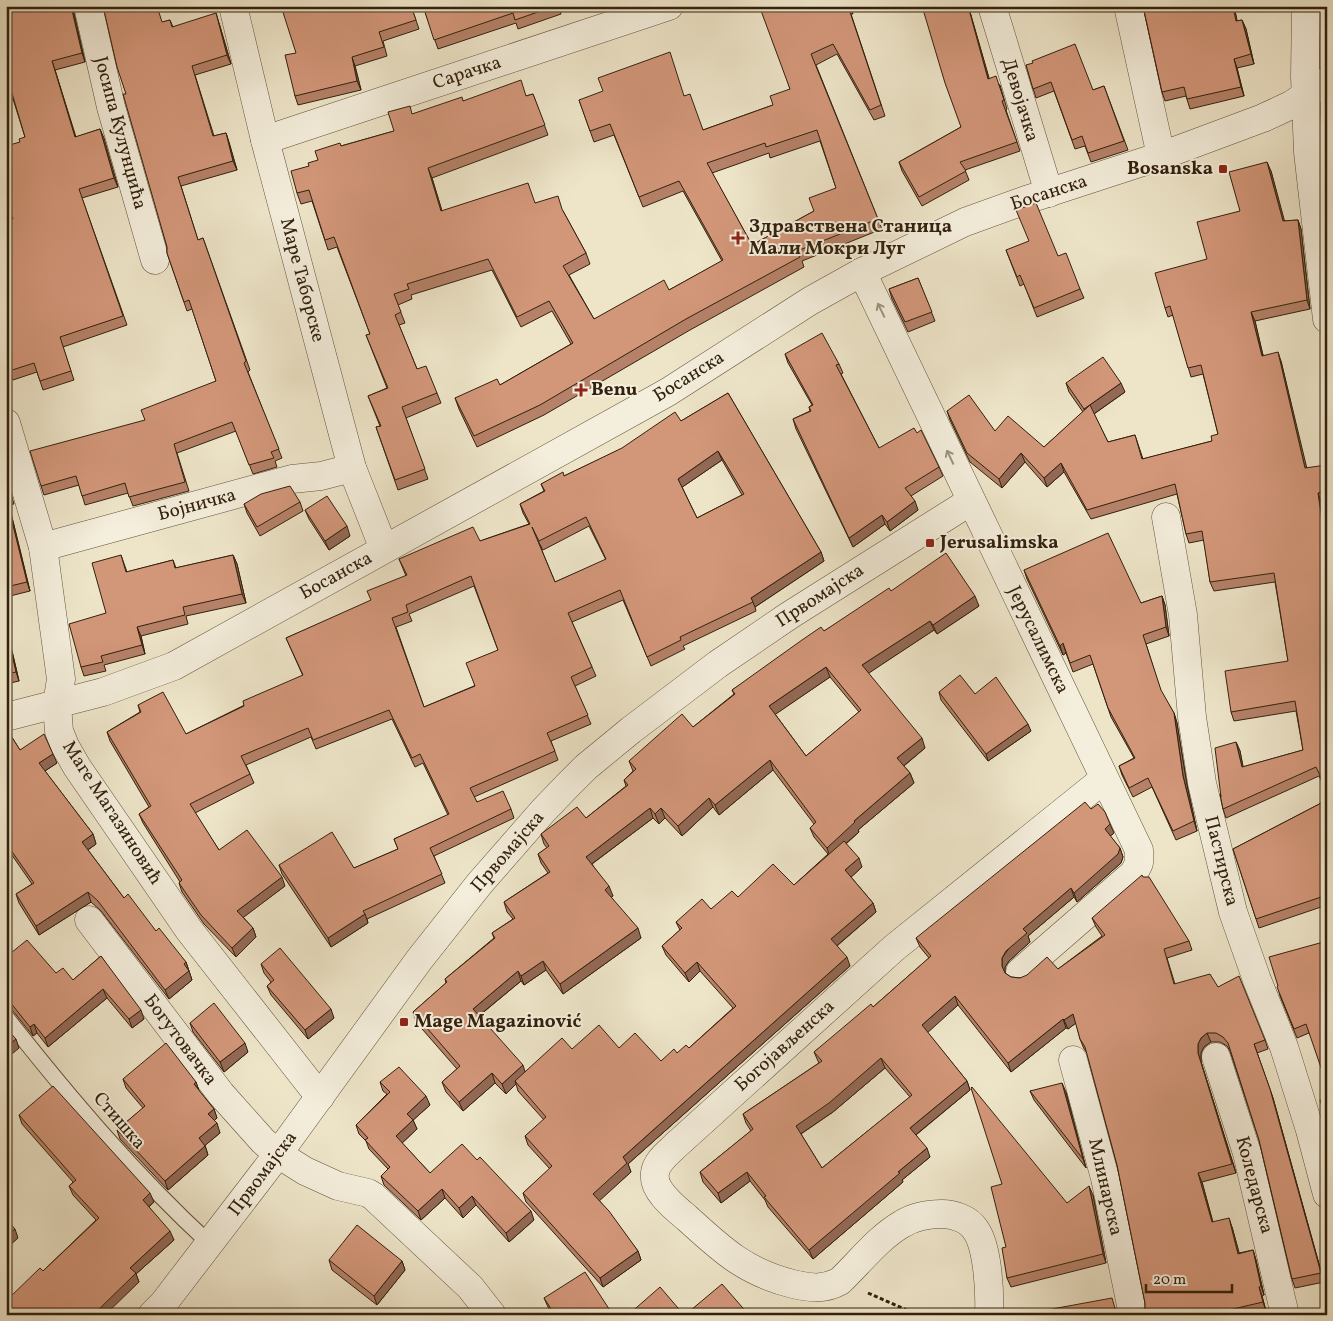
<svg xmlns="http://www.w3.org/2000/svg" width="1333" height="1321" viewBox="0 0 1333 1321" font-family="Vollkorn,serif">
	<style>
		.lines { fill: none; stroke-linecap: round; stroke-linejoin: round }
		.service-casing { stroke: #61523c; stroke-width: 17 }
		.minor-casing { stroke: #61523c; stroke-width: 29 }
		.path { stroke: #32210d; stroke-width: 3; stroke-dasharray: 4 2.5; stroke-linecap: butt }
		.service { stroke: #f4eedc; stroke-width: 15 }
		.minor { stroke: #f4eedc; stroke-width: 28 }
		.wall { fill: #b58168; stroke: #32210d; fill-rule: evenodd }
		.shaded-wall { fill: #936955; stroke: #32210d }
		.building { fill: #d29679; stroke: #32210d; fill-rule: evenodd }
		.oneway { stroke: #9d927f }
		.poi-dot { fill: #8f2418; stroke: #f4eedc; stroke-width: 2 }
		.labels { text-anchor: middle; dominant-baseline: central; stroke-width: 4; stroke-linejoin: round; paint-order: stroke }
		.street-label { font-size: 19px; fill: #32210d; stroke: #f4eedc }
		.poi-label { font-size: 19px; font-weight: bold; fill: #32210d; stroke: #f4eedc; text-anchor: start }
	</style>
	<rect width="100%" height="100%" fill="#eee5c9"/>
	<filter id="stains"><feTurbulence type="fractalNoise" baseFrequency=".004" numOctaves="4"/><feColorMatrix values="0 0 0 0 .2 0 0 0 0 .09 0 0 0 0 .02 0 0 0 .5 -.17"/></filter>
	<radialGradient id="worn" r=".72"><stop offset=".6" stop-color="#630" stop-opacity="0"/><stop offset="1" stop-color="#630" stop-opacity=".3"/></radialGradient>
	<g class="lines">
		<defs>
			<path id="service" d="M6 1017C69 1097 135 1175 210 1244"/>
			<g id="minor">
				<path d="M88 6 111 107 155 260"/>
				<path d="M233 6 265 140 352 468 384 549"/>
				<path d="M992 6 1049 193"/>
				<path d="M1128 6 1161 156"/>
				<path d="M1306 6 1305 76 1308 152 1327 319"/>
				<path d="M265 140 669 6"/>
				<path d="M862 272 1139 850V863L1134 873 1020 972"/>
				<path d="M6 423 43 547 61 679 57 705 59 731 65 746 77 767 189 930 320 1097"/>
				<path d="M1166 517 1183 615 1192 717 1202 783 1212 825 1233 912 1257 980 1284 1047 1310 1130 1327 1194"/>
				<path d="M43 547 292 479 321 476 352 468"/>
				<path d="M6 717 103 692 174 666 668 392 810 301 862 272 965 222 1029 199 1161 156 1263 118 1291 105 1327 81"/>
				<path d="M89 920 221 1094 263 1141 278 1154 305 1171 338 1186 368 1193 373 1196 470 1287 492 1315"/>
				<path d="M1216 1057 1247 1153 1285 1315"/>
				<path d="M1073 1060 1105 1178 1133 1315"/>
				<path d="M152 1315 163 1304 278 1154 419 960 480 883 543 811 567 786 586 767 631 730 718 664 790 615 971 501"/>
				<path d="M989 1315C990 1293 988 1246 975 1229 968 1219 954 1214 942 1214 927 1214 915 1216 902 1224 878 1238 860 1262 840 1281 824 1290 810 1288 793 1284 745 1272 722 1250 687 1218 675 1208 652 1190 655 1173 656 1162 668 1153 675 1146L894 948 1104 779"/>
			</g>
		</defs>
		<use href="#service" class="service-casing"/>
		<use href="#minor" class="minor-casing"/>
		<path class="path" d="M868 1293 918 1315"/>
		<use href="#service" class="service"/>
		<use href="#minor" class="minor"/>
	</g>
	<g class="wall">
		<path d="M6 6H73V9L85 62 55 70 76 137 100 129 118 187 82 198 127 325 63 347 74 380 43 390 37 372 13 380 6 361 13 219 20 142 25 137 13 99 6 101Z"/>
		<path d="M411 6 419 29 383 41 387 56 355 66 361 90 298 105 295 96 296 53Z"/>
		<path d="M423 6H571L560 10 561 14 518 29 516 23 438 49Z"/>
		<path d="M764 6H850L853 14H851L885 116 874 120 837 54 816 65 882 229 802 261 804 267 690 330 544 415 477 447 459 409 455 398 500 385 571 344 552 311 521 327 492 270 411 295 412 299 398 305 405 323 399 325 417 369 437 393 441 403 406 418 428 479 398 490 376 427 380 426 368 396 387 388 366 335 370 334 337 247 328 250 312 201 301 204 297 193 309 166 341 146 394 131 413 114 463 101 526 96 533 94 548 135 432 178 442 211 535 203 563 211 586 253 590 264 569 275 594 319 669 290 722 261 683 191 643 207 614 135 594 142 579 100 685 96 703 130 773 105 790 89ZM820 141 836 188 814 211 752 245 712 173 769 153 770 158Z"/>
		<path d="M1143 6H1234L1237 21 1242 20 1246 29 1254 64 1237 68 1244 96 1190 109 1186 96 1165 101 1162 92Z"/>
		<path d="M970 12 989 79 1000 85 1007 109 1006 110 1020 151 965 170 969 180 922 206 902 171 899 162 961 127Z"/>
		<path d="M170 20 173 27 219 23 231 64 195 75 214 136 226 133 237 170 181 186 198 240 203 238 250 370 248 372 282 458 275 461 277 467 253 474 236 431 177 453 189 491 133 506 128 493 85 505 79 485 44 495 41 486 145 420 216 381 192 309 187 311 167 253V247L126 94 163 22Z"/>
		<path d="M1026 65 1093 90 1104 86 1128 150 1091 162 1085 146 1075 149 1054 91 1036 98Z"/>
		<path d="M1271 171 1284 221 1298 220 1301 229 1310 309 1255 321 1263 355 1281 361 1306 468H1327V501L1321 502 1327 541V571L1325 572 1327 584V792L1319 776 1226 818 1223 809 1221 797 1236 742 1240 751 1243 767 1303 750 1296 711 1234 721 1231 712 1288 661 1275 582 1214 591 1210 582 1204 540 1189 543 1186 534 1177 494 1091 519 1064 472 1047 487 1025 462 1002 488 970 462 950 420 947 411 995 431 1044 447 1083 412 1069 392 1066 383 1125 392 1094 414 1108 442 1135 435 1143 459 1212 441 1218 434 1203 374 1191 377 1173 315 1168 317 1165 308 1207 259 1240 211Z"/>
		<path d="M1006 250 1058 256 1080 289 1084 298 1037 317 1024 284 1020 286Z"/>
		<path d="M918 278 935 321 908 332 892 299 889 289Z"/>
		<path d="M785 354 839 364 843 373 841 374 879 448 939 467 943 476 911 496 918 510 890 531 885 524 853 547 796 429 793 419 810 411 809 407 812 405 788 363Z"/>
		<path d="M728 393 821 552 824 561 755 607 756 611 683 646 685 649 651 666 623 600 572 622 596 676 575 686 591 724 551 741 558 760 474 797 477 802 511 809 514 818 434 856 445 883 367 919 368 923 331 947 282 874 279 865 354 868 398 849 394 839 448 815 423 763 415 767 392 719 316 749 311 737 246 765 254 783 195 813 219 850 285 886 243 917 253 928 256 937 236 957 204 924 182 892 179 883 180 882 143 823 139 814 149 807 110 741 107 732 140 712 138 705 186 734 303 676 286 638 371 601 406 576 399 559 480 541 529 524 523 513 520 504 544 491 541 484 564 476 681 421ZM722 460 742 495 697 518 682 487ZM589 526 606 560 555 582 538 541 543 550ZM474 586 498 650 474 686 424 707 396 627 412 621 409 614Z"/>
		<path d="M6 478 14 504 9 505 30 591 6 597Z"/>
		<path d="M300 502 303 511 260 536 247 513 244 504Z"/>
		<path d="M305 510 350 536 329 550 309 519Z"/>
		<path d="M121 555 127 572 173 560 176 568 233 555 237 564 246 603 186 616 188 624 141 636 145 654 104 665 106 671 84 676 81 667 106 613Z"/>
		<path d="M1024 570 1141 603 1162 596 1165 605 1169 636 1146 644 1161 692 1174 713 1177 723 1187 785 1197 831 1176 840 1152 787 1133 797 1122 775 1119 766 1134 758 1111 717 1093 664 1073 672 1066 653 1063 655 1027 579Z"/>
		<path d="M891 591 979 606 937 634 934 630 868 673 925 748 904 766 910 773 914 783 858 830 859 832 846 844 862 867 851 877 873 903 876 912 837 946 850 966 628 1164 631 1172 599 1200 638 1251 641 1260 603 1287 526 1202 523 1193 550 1169 528 1145 525 1136 544 1120 518 1091 516 1084 506 1094 495 1083 463 1111 446 1092 442 1082 457 1069 416 1022 413 1012 446 983 445 979 494 938 492 933 513 919 507 912 504 902 548 873 541 863 538 854 547 848 544 844 541 834 586 818 626 786 624 780 633 771 629 761 693 727 734 694 732 690 824 631ZM830 677 859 712 806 756 775 714ZM773 770 814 824 810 828 814 837 828 854 794 885 738 897 711 909 676 922 680 930 662 946 666 955 689 982 700 971 733 1008 689 1048 677 1053 661 1061 619 1048 572 1049 525 1072 479 1016 521 981 524 985 546 970 563 994 641 938 611 897 613 896 592 864 653 818 659 824 665 818 682 836 713 807 719 815Z"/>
		<path d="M6 641 12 651 19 681 6 684Z"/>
		<path d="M939 692 975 694 1031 731 988 761 941 700Z"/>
		<path d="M6 728 20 750 57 763 45 771 93 834 96 844 88 850 124 898 186 962 192 980 169 999 101 911 91 902 39 935 19 903 16 894 32 884 7 848 6 849Z"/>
		<path d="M1327 800V905L1259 928 1233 849Z"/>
		<path d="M1114 833 1110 836 1120 848 1123 857 1121 863 1077 902 1074 897 1028 936 1030 942 1009 961 1005 967V973L1011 977 1020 978 1058 969 1102 936 1096 927 1092 918 1189 941 1192 950 1167 958 1175 984 1218 987 1265 1040 1268 1049 1257 1053 1273 1098 1324 1282 1295 1288 1292 1279 1259 1140 1230 1051 1227 1046 1220 1042H1211L1204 1047 1201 1053V1062L1236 1173 1202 1182 1213 1222 1232 1227 1239 1253 1253 1250 1256 1260 1264 1295 1262 1296 1266 1311 1250 1315H1142L1145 1310V1303L1117 1165 1087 1053 1084 1049 1080 1039 1076 1023 1068 1029 1066 1028 1011 1072 958 1005 927 1032 967 1081 970 1090 916 1135 930 1157 902 1180 903 1182 813 1259 768 1207 765 1200 750 1181 721 1203 703 1182 700 1172 751 1131 746 1123 743 1114 819 1063 818 1061 814 1052 873 1007 929 958 920 947 916 938ZM885 1068 910 1097 822 1168 801 1134 833 1112Z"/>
		<path d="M1327 941 1309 1033 1297 1038 1280 996 1278 986Z"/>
		<path d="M101 956 144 1019 132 1028 107 998 48 1047 37 1033 33 1036 13 1011 9 1008 6 1009V957L56 973 73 980Z"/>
		<path d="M261 964 334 1018 308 1039 271 995 267 986 271 982 264 973Z"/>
		<path d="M190 1023 248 1052 224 1072 193 1032Z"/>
		<path d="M123 1079 196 1082 199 1091 214 1109 217 1118 214 1121 220 1133 205 1145 208 1155 168 1190 120 1139 117 1130 143 1108 126 1088Z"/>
		<path d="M380 1082 430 1105 413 1120 417 1129 402 1143 430 1173 534 1220 509 1242 476 1205 463 1218 445 1198 421 1220 384 1185 381 1176 388 1169 369 1149 366 1141 359 1134 356 1125 387 1094 383 1091Z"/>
		<path d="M1030 1091 1066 1092 1086 1168 1034 1100Z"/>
		<path d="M19 1115 154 1202 149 1207 174 1240 136 1274 139 1282 43 1271 96 1220 73 1195 69 1186 73 1182 22 1124Z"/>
		<path d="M1093 1195 1106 1263 1011 1287 1007 1278 1006 1247 1067 1203Z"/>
		<path d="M329 1260 402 1261 405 1270 377 1305 332 1270Z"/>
		<path d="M544 1298 613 1315H553L548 1307Z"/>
	</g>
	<g class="shaded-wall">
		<path d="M71 6H73V9L85 62 82 53Z"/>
		<path d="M968 6 970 12 992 88 988 79Z"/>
		<path d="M1233 6H1234L1239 30 1236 21Z"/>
		<path d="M216 13 219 23 231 64 227 55Z"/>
		<path d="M1242 20 1246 29 1254 64 1251 54Z"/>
		<path d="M352 57 355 66 361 90 357 81Z"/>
		<path d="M1234 59 1237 68 1244 96 1241 87Z"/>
		<path d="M52 61 55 70 78 146 75 137Z"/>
		<path d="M100 129 104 138 118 187 114 178Z"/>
		<path d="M226 133 229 142 237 170 233 161Z"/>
		<path d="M1267 162 1271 171 1287 230 1283 221Z"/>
		<path d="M428 168 432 178 445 221 441 211Z"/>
		<path d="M1298 220 1301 229 1310 309 1307 300Z"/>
		<path d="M1251 312 1255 321 1265 365 1262 356Z"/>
		<path d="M1278 352 1281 361 1309 477 1305 468Z"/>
		<path d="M1121 383 1125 392 1088 418 1084 409Z"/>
		<path d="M718 451 722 460 681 488 678 479Z"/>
		<path d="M1021 453 1025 462 1002 488 999 479Z"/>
		<path d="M1061 463 1064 472 1047 487 1044 478Z"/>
		<path d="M1318 493 1321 502 1327 541V554Z"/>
		<path d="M6 497 9 505 30 591 27 582Z"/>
		<path d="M915 501 918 510 890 531 887 522Z"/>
		<path d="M882 515 885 524 853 547 849 538Z"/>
		<path d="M347 526 350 536 329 550 325 541Z"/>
		<path d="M821 552 824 561 755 607 751 598Z"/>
		<path d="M233 555 237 564 246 603 242 594Z"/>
		<path d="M1322 563 1325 572 1327 584V599Z"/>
		<path d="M975 596 979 606 937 634 933 625Z"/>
		<path d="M1162 596 1165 605 1169 636 1166 627Z"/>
		<path d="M930 621 934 630 866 675 862 665Z"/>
		<path d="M137 627 141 636 145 654 142 645Z"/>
		<path d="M9 642 12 651 19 681 16 672Z"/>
		<path d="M1063 643 1066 653 1063 655 1060 646Z"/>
		<path d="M826 667 830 677 773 716 769 706Z"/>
		<path d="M1174 713 1177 723 1187 785 1197 831 1194 821 1183 776Z"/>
		<path d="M1028 724 1031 731 988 761 986 754Z"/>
		<path d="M922 738 925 748 901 768 897 758Z"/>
		<path d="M1236 742 1240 751 1245 776 1242 767Z"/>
		<path d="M53 754 57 763 43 772 39 763Z"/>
		<path d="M770 760 773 770 719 815 715 805Z"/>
		<path d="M910 773 914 783 858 830 859 832 830 857 827 848 854 821Z"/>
		<path d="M709 798 713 807 682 836 678 826Z"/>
		<path d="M650 808 653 818 589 866 586 857Z"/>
		<path d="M661 808 665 818 659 824 655 814Z"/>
		<path d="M1110 824 1114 833 1108 838 1105 829Z"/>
		<path d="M93 834 96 844 86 851 82 842Z"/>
		<path d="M1120 848 1123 857 1121 863 1077 902 1074 893Z"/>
		<path d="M859 858 862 867 848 880 845 870Z"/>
		<path d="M282 877 285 886 240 920 237 911Z"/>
		<path d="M609 886 613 896 609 899 605 890Z"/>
		<path d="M1071 888 1074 897 1028 936 1030 942 1009 961 1005 967V975L1002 966V958L1023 929Z"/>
		<path d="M88 892 91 902 39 935 36 926Z"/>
		<path d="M873 903 876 912 834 948 831 939Z"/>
		<path d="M365 914 368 923 331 947 328 938Z"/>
		<path d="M253 928 256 937 236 957 232 948Z"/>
		<path d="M638 928 641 938 563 994 560 984Z"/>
		<path d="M847 957 850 966 628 1164 631 1172 597 1203 593 1194 623 1157Z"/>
		<path d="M543 961 546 970 524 985 521 976Z"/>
		<path d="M186 962 192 980 169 999 165 990 184 964Z"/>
		<path d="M697 962 700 971 689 982 685 973Z"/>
		<path d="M518 971 521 981 476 1018 473 1009Z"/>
		<path d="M103 989 107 998 48 1047 45 1038Z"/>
		<path d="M955 996 958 1005 925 1035 922 1025Z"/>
		<path d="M331 1009 334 1018 308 1039 305 1030Z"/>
		<path d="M141 1010 144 1019 132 1028 129 1019Z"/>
		<path d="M1073 1014 1076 1023 1068 1029 1064 1020Z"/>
		<path d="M1063 1019 1066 1028 1011 1072 1008 1063Z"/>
		<path d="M34 1024 37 1033 33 1036 30 1027Z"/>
		<path d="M1207 1033 1211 1042 1204 1047 1201 1053V1062L1236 1173 1198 1053V1044L1201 1038Z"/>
		<path d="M16 1039 19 1048 6 1059V1047Z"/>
		<path d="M245 1043 248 1052 224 1072 220 1062Z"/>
		<path d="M1254 1044 1273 1098 1324 1282 1321 1273Z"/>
		<path d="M881 1058 885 1068 833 1112 799 1135 796 1126Z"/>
		<path d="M523 1065 526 1075 515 1081 516 1084 506 1094 502 1084Z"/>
		<path d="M492 1073 495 1083 463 1111 459 1102Z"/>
		<path d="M967 1081 970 1090 913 1137 910 1128Z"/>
		<path d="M196 1082 199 1091 194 1084Z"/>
		<path d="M1062 1083 1066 1092 1086 1168 1083 1159Z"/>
		<path d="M426 1096 430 1105 410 1123 407 1114Z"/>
		<path d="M214 1109 217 1118 212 1123 208 1114Z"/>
		<path d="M413 1120 417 1129 399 1146 396 1136Z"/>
		<path d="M217 1123 220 1133 202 1148 199 1138Z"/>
		<path d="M205 1146 208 1155 168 1190 165 1181Z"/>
		<path d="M927 1148 930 1157 902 1180 903 1182 813 1259 809 1250 898 1172Z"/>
		<path d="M747 1172 750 1181 721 1203 718 1193Z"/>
		<path d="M1198 1173 1202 1182 1215 1231 1212 1222Z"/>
		<path d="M1089 1186 1093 1195 1106 1263 1103 1254Z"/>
		<path d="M442 1189 445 1198 421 1220 418 1211Z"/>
		<path d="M150 1193 154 1202 146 1209 143 1200Z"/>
		<path d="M472 1196 476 1205 463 1218 459 1208Z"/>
		<path d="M531 1211 534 1220 509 1242 506 1233Z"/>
		<path d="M1229 1218 1232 1227 1242 1263 1238 1254Z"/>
		<path d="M15 1229 18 1238 6 1249V1236Z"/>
		<path d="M170 1231 174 1240 136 1274 139 1282 105 1315H93L130 1268Z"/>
		<path d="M1253 1250 1256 1260 1264 1295 1261 1286Z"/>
		<path d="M638 1251 641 1260 603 1287 600 1278Z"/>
		<path d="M402 1261 405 1270 377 1305 374 1296Z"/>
		<path d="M1259 1287 1262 1296 1266 1311 1263 1302Z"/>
	</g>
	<g class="building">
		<path d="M6 6H71L82 53 52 61 75 137 100 129 114 178 79 189 123 316 60 337 71 371 40 381 34 363 9 371 6 361V222L13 219 6 196V146L20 142 19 139 25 137 11 90 6 91Z"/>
		<path d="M103 6H157L162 22 170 20 172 27 216 13 227 55 192 66 213 136 226 133 233 161 178 177 198 240 203 238 246 361 244 363 279 449 271 452 274 458 249 465 232 422 174 444 185 482 129 497 125 483 82 496 76 476 41 486 30 451 145 420 141 410 216 381 189 300 184 302 167 253V247L123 94H126L117 67Z"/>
		<path d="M281 6H411L416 20 379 32 384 47 352 57 357 81 295 96 285 55 296 53Z"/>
		<path d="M423 6H555L515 20 513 13 434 40Z"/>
		<path d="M764 6H848L881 105 870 110 833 44 811 54 878 219 797 251 800 257 686 319 540 405 474 436 455 398 497 379 500 385 573 343 549 301 517 317 488 259 407 284 409 289 394 294 401 312 395 315 417 369 426 366 437 393 402 407 425 469 395 480 376 427 381 426 368 396 388 388 366 335 370 334 334 237 325 240 309 190 297 193 291 171 309 166 308 163 318 160 315 151 340 143 341 146 394 131 388 112 410 106 412 114 462 97 463 101 521 80 526 96 533 94 545 125 428 168 441 211 528 183 535 203 558 196 562 209 586 253 563 266 594 319 664 280 669 290 723 260 679 181 639 197 610 124 590 131 579 100 603 91 598 78 670 52 684 96 690 94 703 130 773 105 770 96 790 89 760 8ZM817 130 836 188 809 198 814 211 752 245 707 163 765 143 766 147Z"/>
		<path d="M922 6H968L988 79 996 76 1004 100 1002 101 1017 142 960 162 966 171 919 197 899 162 961 127 945 83Z"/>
		<path d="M1143 6H1233L1236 21 1242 20 1251 54 1234 59 1241 87 1187 99 1184 87 1162 92Z"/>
		<path d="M1075 44 1093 90 1104 86 1124 141 1088 153 1082 136 1072 140 1051 82 1033 89 1026 65 1033 63 1032 61Z"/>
		<path d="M1267 162 1283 221 1298 220 1307 300 1251 312 1262 356 1278 352 1305 468 1326 465 1327 472V491L1318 493 1327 554V562L1322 563 1327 599V790L1316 767 1223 809 1220 794 1221 797 1215 748 1236 742 1242 767 1303 750 1295 701 1231 712 1225 671 1288 661 1274 573 1210 582 1202 531 1186 534 1175 484 1087 510 1061 463 1044 478 1021 453 999 479 967 453 947 411 969 395 995 431 1008 416 1044 447 1090 405 1108 442 1135 435 1142 459 1212 441 1211 436 1218 434 1201 365 1188 368 1170 306 1165 308 1155 273 1207 259 1197 222 1240 211 1229 172Z"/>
		<path d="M1036 203 1058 256 1066 253 1080 289 1034 308 1020 275 1017 277 1006 250 1029 241 1016 210Z"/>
		<path d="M918 278 932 312 905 322 889 289Z"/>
		<path d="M822 333 839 364 836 365 879 448 914 428 917 433 921 430 939 467 905 488 915 501 887 522 882 515 849 538 793 419 811 411 809 407 813 405 785 354Z"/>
		<path d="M1103 357 1121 383 1084 409 1066 383Z"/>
		<path d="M728 393 821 552 751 598 753 602 680 637 681 640 647 657 620 590 568 613 592 667 571 677 588 715 547 733 555 751 470 788 477 802 503 791 511 809 430 848 442 874 363 911 365 914 328 938 279 865 332 832 354 868 398 849 394 839 449 814 420 754 412 758 389 710 313 740 308 728 241 756 250 774 190 804 219 850 247 830 282 877 237 911 253 928 232 948 201 915 179 883 182 880 139 814 151 806 107 732 141 712 138 705 163 692 186 734 244 706 243 701 303 675 286 638 371 600 367 591 407 575 399 559 473 527 480 541 530 524 520 504 545 491 541 484 563 472 564 476 622 448 675 412 681 421ZM718 451 744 494 697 518 678 479ZM586 517 606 559 555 582 532 527 539 541ZM471 576 498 650 466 663 475 686 424 707 392 618 408 612 406 605Z"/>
		<path d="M6 480 11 495 6 496Z"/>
		<path d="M290 486 300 502 257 527 244 504 261 494Z"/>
		<path d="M327 496 347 526 325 541 305 510Z"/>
		<path d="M6 497 27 582 6 587Z"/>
		<path d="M1108 533 1141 603 1162 596 1166 627 1143 635 1161 690 1174 713 1183 776 1194 821 1173 831 1148 778 1129 788 1119 766 1135 758 1108 708 1090 655 1070 663 1063 643 1060 646 1024 570Z"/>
		<path d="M946 553 975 596 933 625 930 621 862 665 922 738 897 758 910 773 854 821 855 822 827 848 810 828 816 822 770 760 715 805 709 798 678 826 661 808 655 814 650 808 586 857 609 886 605 890 638 928 560 984 543 961 521 976 518 971 473 1009 523 1065 502 1084 492 1073 459 1102 442 1082 460 1066 413 1012 447 982 445 979 495 938 492 933 515 918 504 902 550 872 538 854 549 846 541 834 577 807 586 818 628 785 624 780 636 769 629 761 682 714 693 727 735 694 732 690 802 640 821 627 824 631 889 588 891 591ZM826 667 861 710 806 756 769 706Z"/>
		<path d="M121 555 126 572 173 560 175 568 233 555 242 594 183 607 185 615 137 627 142 645 101 656 103 662 81 667 69 624 106 613 92 563Z"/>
		<path d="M9 642 16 672 6 674V643Z"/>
		<path d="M960 675 975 694 996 677 1028 724 986 754 939 692Z"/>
		<path d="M6 728 20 750 44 734 53 754 39 763 93 834 82 842 124 898 128 894 156 931 159 928 186 962 184 964 189 971 165 990 98 901 88 892 36 926 16 894 34 883 6 843Z"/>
		<path d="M1327 800V895L1256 919 1233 849Z"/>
		<path d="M1085 802 1091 809 1098 804 1105 812 1110 824 1105 829 1120 848 1118 854 1074 893 1071 888 1023 929 1027 933 1006 951 1002 958V966L1005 973 1011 977 1020 978 1027 975 1047 957 1058 969 1105 935 1092 918 1142 875 1143 877H1149L1189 941 1164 949 1174 984 1210 974 1218 987 1239 976 1265 1040 1254 1044 1270 1089 1321 1273 1292 1279 1259 1140 1228 1043 1223 1037 1216 1033H1207L1201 1038 1198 1044V1053L1232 1164 1198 1173 1212 1222 1229 1218 1238 1254 1253 1250 1261 1286 1259 1287 1263 1302 1233 1309 1235 1315H1142L1145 1310V1303L1117 1165 1085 1047 1080 1039 1073 1014 1064 1020 1063 1019 1008 1063 955 996 922 1025 967 1081 910 1128 927 1148 898 1172 900 1173 809 1250 764 1197 766 1196 747 1172 718 1193 700 1172 753 1129 743 1114 822 1061 814 1052 871 1004 873 1007 931 956 916 938ZM881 1058 912 1095 822 1168 796 1126 829 1103Z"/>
		<path d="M844 841 859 858 845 870 873 903 831 939 847 957 623 1157 627 1163 593 1194 609 1211 638 1251 600 1278 523 1193 552 1166 525 1136 546 1117 515 1081 562 1038 572 1049 599 1025 619 1048 635 1033 661 1061 674 1049 677 1053 686 1045 689 1048 736 1006 697 962 685 973 662 946 682 928 676 922 702 899 711 909 732 891 738 897 773 864 794 885Z"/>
		<path d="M27 940 56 973 63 968 73 980 101 956 141 1010 129 1019 103 989 45 1038 34 1024 30 1027 10 1002 6 1000V957Z"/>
		<path d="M1327 941V1085L1306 1024 1294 1029 1277 987 1278 986 1269 957Z"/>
		<path d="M280 948 331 1009 305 1030 267 986 274 980 261 964Z"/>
		<path d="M214 1003 245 1043 220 1062 190 1023Z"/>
		<path d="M6 1028 16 1039 6 1047Z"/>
		<path d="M166 1043 196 1082 194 1084 214 1109 208 1114 217 1123 199 1138 205 1146 165 1181 117 1130 145 1106 123 1079Z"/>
		<path d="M399 1067 426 1096 407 1114 413 1120 396 1136 430 1173 462 1144 477 1160 480 1157 531 1211 506 1233 472 1196 459 1208 442 1189 418 1211 381 1176 390 1167 365 1140 368 1138 356 1125 390 1092 380 1082Z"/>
		<path d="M1062 1083 1083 1159 1030 1091Z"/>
		<path d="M53 1086 150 1193 143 1200 170 1231 130 1268 136 1273 93 1315H6V1301L40 1268 43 1271 99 1218 69 1186 76 1180 19 1115Z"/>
		<path d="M972 1087 1067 1203 1089 1186 1103 1254 1007 1278 1002 1248 1006 1247 991 1187 1002 1184 971 1088Z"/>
		<path d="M1327 1098V1125L1320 1100Z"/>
		<path d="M6 1219 15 1229 6 1236Z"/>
		<path d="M357 1225 402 1261 374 1296 329 1260Z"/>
		<path d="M585 1272 613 1315H555L544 1298Z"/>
		<path d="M722 1284 749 1315H685Z"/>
		<path d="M660 1287 684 1315H628Z"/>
		<path d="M1112 1298 1117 1315H1053L1052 1309Z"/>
	</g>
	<defs><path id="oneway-shaft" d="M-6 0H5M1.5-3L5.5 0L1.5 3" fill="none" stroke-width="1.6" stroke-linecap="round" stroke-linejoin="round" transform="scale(1.25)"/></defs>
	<g class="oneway">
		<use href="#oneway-shaft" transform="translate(881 310) rotate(-116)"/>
		<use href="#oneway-shaft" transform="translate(950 457) rotate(-115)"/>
	</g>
	<g class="poi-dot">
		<rect x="1218" y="164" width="10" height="10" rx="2.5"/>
		<path d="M735.5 230.5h5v5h5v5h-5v5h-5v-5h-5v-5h5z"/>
		<path d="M578.5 382.5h5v5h5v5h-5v5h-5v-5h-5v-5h5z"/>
		<rect x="925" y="538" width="10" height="10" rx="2.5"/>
		<rect x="399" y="1017" width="10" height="10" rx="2.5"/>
	</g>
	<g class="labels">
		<g class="street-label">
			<text transform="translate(467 73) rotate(-18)">Сарачка</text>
			<text transform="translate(1020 100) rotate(73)">Девојачка</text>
			<text transform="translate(120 133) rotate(75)">Јосипа Кулунџића</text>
			<text transform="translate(1049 193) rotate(-18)">Босанска</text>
			<text transform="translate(302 280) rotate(75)">Маре Таборске</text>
			<text transform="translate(689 377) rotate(-32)">Босанска</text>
			<text transform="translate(197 505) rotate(-15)">Бојничка</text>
			<text transform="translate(336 576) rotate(-29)">Босанска</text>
			<text transform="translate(820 596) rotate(-33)">Првомајска</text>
			<text transform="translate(1038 640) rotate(64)">Јерусалимска</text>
			<text transform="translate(112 813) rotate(57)">Маге Магазиновић</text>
			<text transform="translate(508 852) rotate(-49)">Првомајска</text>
			<text transform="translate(1221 861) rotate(76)">Пастирска</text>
			<text transform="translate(180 1040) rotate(53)">Богутовачка</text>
			<text transform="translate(785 1046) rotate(-42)">Богојављенска</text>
			<text transform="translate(119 1121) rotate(49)">Стишка</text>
			<text transform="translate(263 1174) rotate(-53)">Првомајска</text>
			<text transform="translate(1254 1185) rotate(75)">Коледарска</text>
			<text transform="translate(1105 1187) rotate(77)">Млинарска</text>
		</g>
		<g class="poi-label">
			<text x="1213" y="169" text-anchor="end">Bosanska</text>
			<text x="749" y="227">Здравствена Станица<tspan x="749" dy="22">Мали Мокри Луг</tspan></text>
			<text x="591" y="390">Benu</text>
			<text x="940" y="543">Jerusalimska</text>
			<text x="414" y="1022">Mage Magazinović</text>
		</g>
	</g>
	<rect width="1333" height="1321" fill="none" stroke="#eee5c9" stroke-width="25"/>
	<rect x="8" y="8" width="1318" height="1306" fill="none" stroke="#32210d" stroke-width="2.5"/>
	<rect x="12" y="12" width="1308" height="1296" fill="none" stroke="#32210d"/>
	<path d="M1146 1284v8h86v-8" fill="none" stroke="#32210d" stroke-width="2.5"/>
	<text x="1153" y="1284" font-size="15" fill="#32210d" stroke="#f4eedc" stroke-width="4" paint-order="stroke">20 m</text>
	<rect width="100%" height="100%" filter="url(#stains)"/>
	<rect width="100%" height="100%" fill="url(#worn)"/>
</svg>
